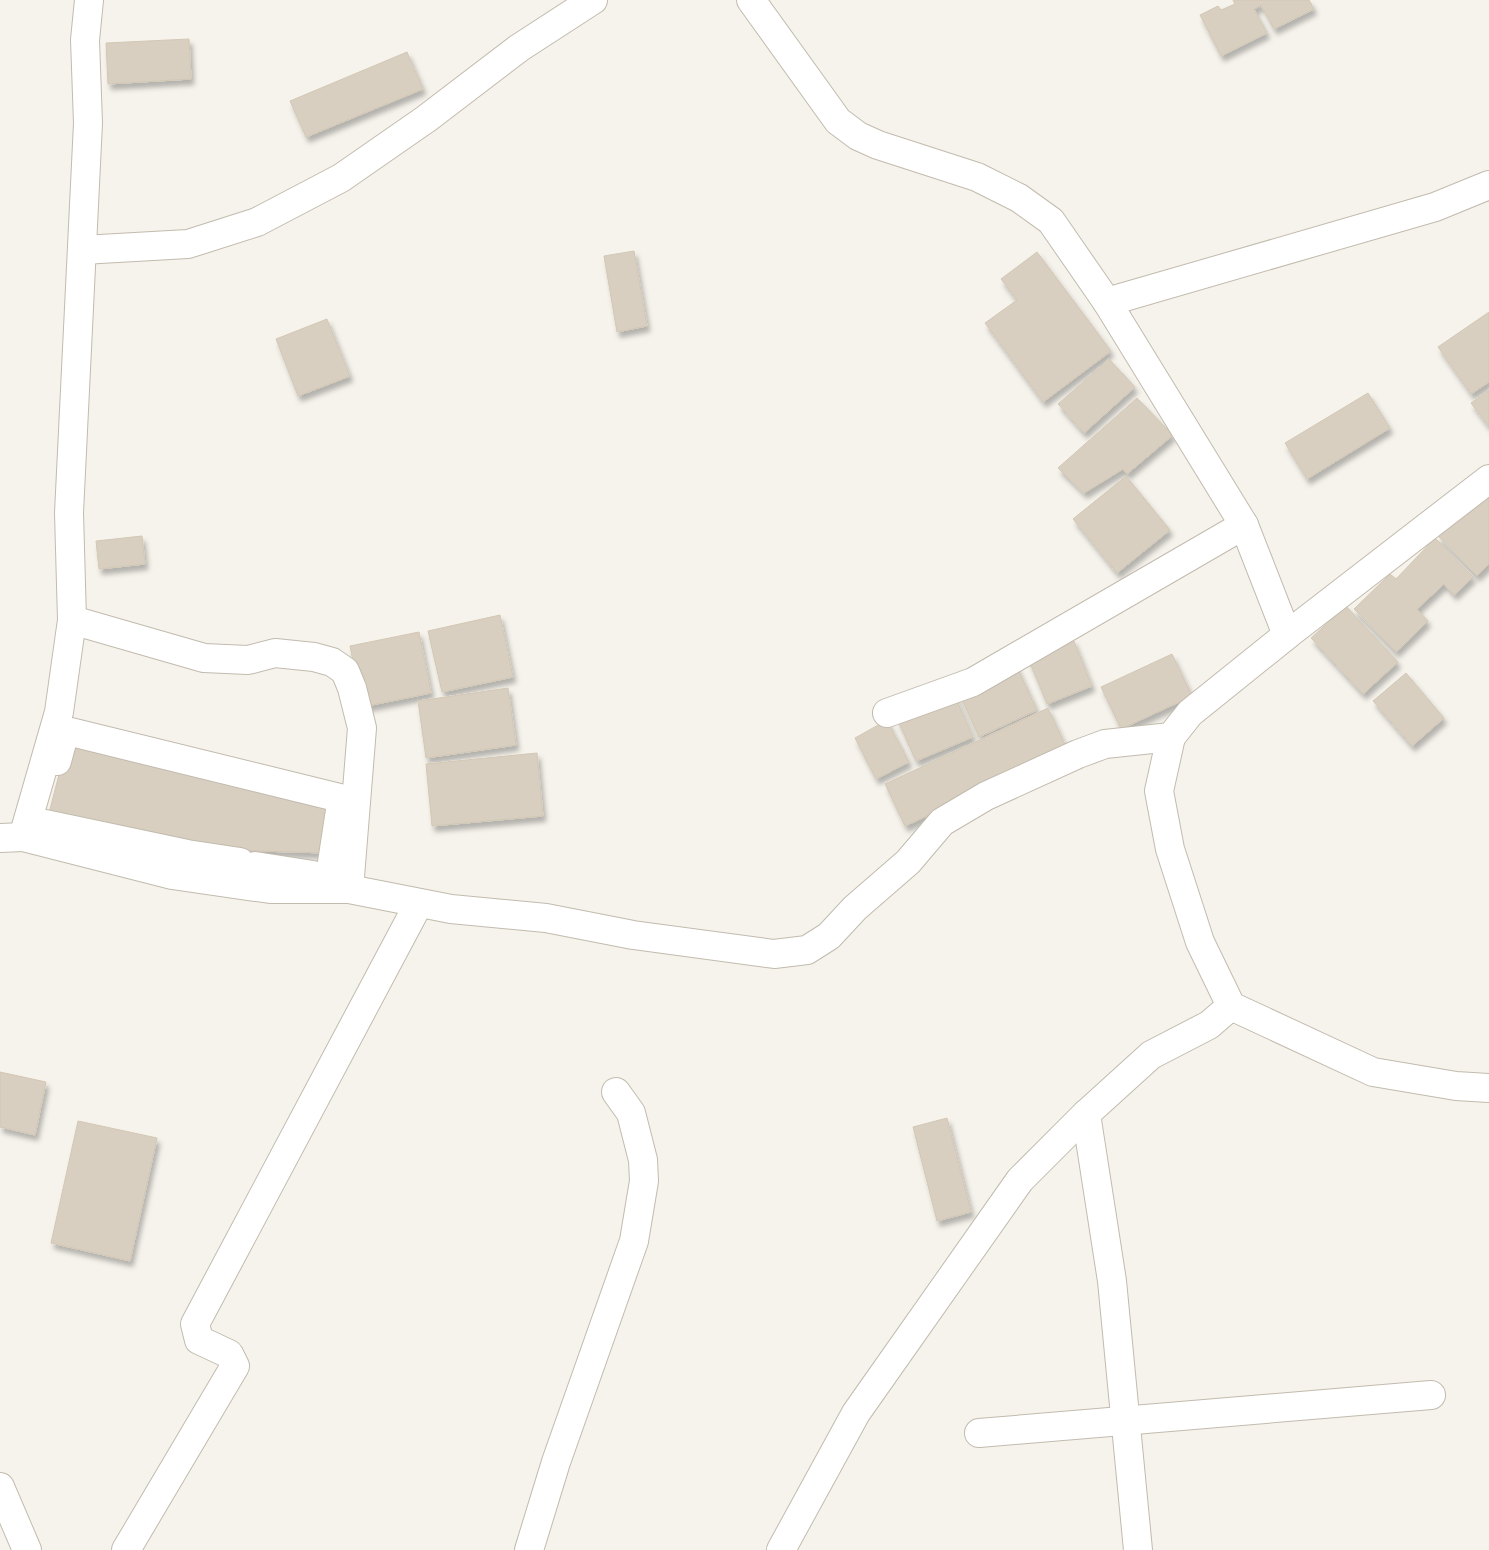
<svg xmlns="http://www.w3.org/2000/svg" width="1489" height="1550" viewBox="0 0 1489 1550" font-family="Helvetica,sans-serif">
	<style>
		.building { fill: #d8cfc1; stroke: #d3c7b4; filter: url(#shadow) }
		.lines { fill: none; stroke-linecap: round; stroke-linejoin: round }
		.minor-casing { stroke: #c2bbae; stroke-width: 30 }
		.minor { stroke: #fff; stroke-width: 28 }
	</style>
	<defs>
		<filter id="shadow"><feDropShadow dx="3" dy="5.5" stdDeviation="2.5" flood-color="#0004"/></filter>
	</defs>
	<rect width="100%" height="100%" fill="#f6f3ec"/>
	<g class="building">
		<path d="M1233 0H1309L1314 9 1274 29 1261 5 1254 9 1267 33 1221 56 1200 15 1218 6 1221 10 1235 4Z"/>
		<path d="M189 39 191 79 108 84 106 43Z"/>
		<path d="M407 52 423 89 306 137 290 101Z"/>
		<path d="M634 251 647 326 617 332 604 256Z"/>
		<path d="M1037 252 1111 351 1043 402 985 323 1017 300 1001 279Z"/>
		<path d="M1489 312V382L1471 394 1438 347Z"/>
		<path d="M327 319 350 376 298 396 276 339Z"/>
		<path d="M1109 359 1135 387 1084 433 1058 404Z"/>
		<path d="M1489 390V427L1471 403Z"/>
		<path d="M1368 393 1390 428 1307 479 1285 443Z"/>
		<path d="M1137 398 1173 435 1127 474 1123 469 1084 493 1058 468Z"/>
		<path d="M1126 476 1170 530 1117 573 1073 519Z"/>
		<path d="M1489 487V564L1477 576 1438 536Z"/>
		<path d="M142 536 145 564 99 569 96 541Z"/>
		<path d="M1435 538 1473 577 1454 595 1444 584 1417 609 1428 621 1396 652 1354 609 1390 574 1396 579Z"/>
		<path d="M1346 606 1398 662 1363 694 1311 638Z"/>
		<path d="M500 615 513 677 442 692 428 631Z"/>
		<path d="M419 632 431 693 362 707 350 646Z"/>
		<path d="M1073 639 1092 686 1047 704 1028 658Z"/>
		<path d="M1172 654 1192 696 1121 729 1101 687Z"/>
		<path d="M1016 665 1037 710 979 737 958 691Z"/>
		<path d="M1406 673 1444 718 1412 746 1373 701Z"/>
		<path d="M508 688 516 745 426 758 418 701Z"/>
		<path d="M954 694 973 737 916 761 897 719Z"/>
		<path d="M1048 708 1068 751 905 826 885 784Z"/>
		<path d="M887 720 909 762 876 779 855 738Z"/>
		<path d="M69 736 338 801 327 853 191 849 48 817Z"/>
		<path d="M537 753 543 816 432 826 426 764Z"/>
		<path d="M0 1072 46 1082 35 1135 0 1127Z"/>
		<path d="M947 1118 971 1212 937 1221 913 1127Z"/>
		<path d="M78 1121 157 1138 130 1261 51 1243Z"/>
	</g>
	<g class="lines">
		<defs>
			<g id="minor">
				<path d="M89 0 85 40 88 123 69 513 72 620 59 712 23 837 172 875 270 889H349L451 909 546 918 633 935 774 954 807 950 829 936 855 908 908 862 942 822 986 796 1078 754 1105 744 1171 737"/>
				<path d="M751 0 838 121 858 136 878 145 977 177 1019 198 1051 221 1107 302 1244 525 1287 635 1190 713 1171 737 1159 791 1170 849 1200 942 1231 1006 1373 1072 1456 1086 1489 1088"/>
				<path d="M82 250 188 244 257 222 341 178 426 119 519 48 593 0"/>
				<path d="M1107 302 1435 207 1489 185"/>
				<path d="M72 620 204 658 248 660 275 653 314 657 332 662 345 671 352 688 362 728 349 889"/>
				<path d="M1287 635 1489 479"/>
				<path d="M887 713 973 682 1244 525"/>
				<path d="M57 761 64 735 71 732 340 798 341 804 331 869 334 876 349 889"/>
				<path d="M45 824 187 854 240 862"/>
				<path d="M0 838 23 837"/>
				<path d="M255 866 313 875"/>
				<path d="M1086 1114 1112 1281 1138 1550"/>
				<path d="M979 1433 1431 1395"/>
				<path d="M0 1487 27 1550"/>
				<path d="M126 1550 235 1366 229 1354 199 1340 195 1324 419 903"/>
				<path d="M529 1550 556 1462 634 1241 644 1181 643 1160 631 1113 616 1092"/>
				<path d="M781 1550 856 1413 1020 1180 1086 1114 1151 1055 1209 1025 1231 1006"/>
			</g>
		</defs>
		<use href="#minor" class="minor-casing"/>
		<use href="#minor" class="minor"/>
	</g>
</svg>
